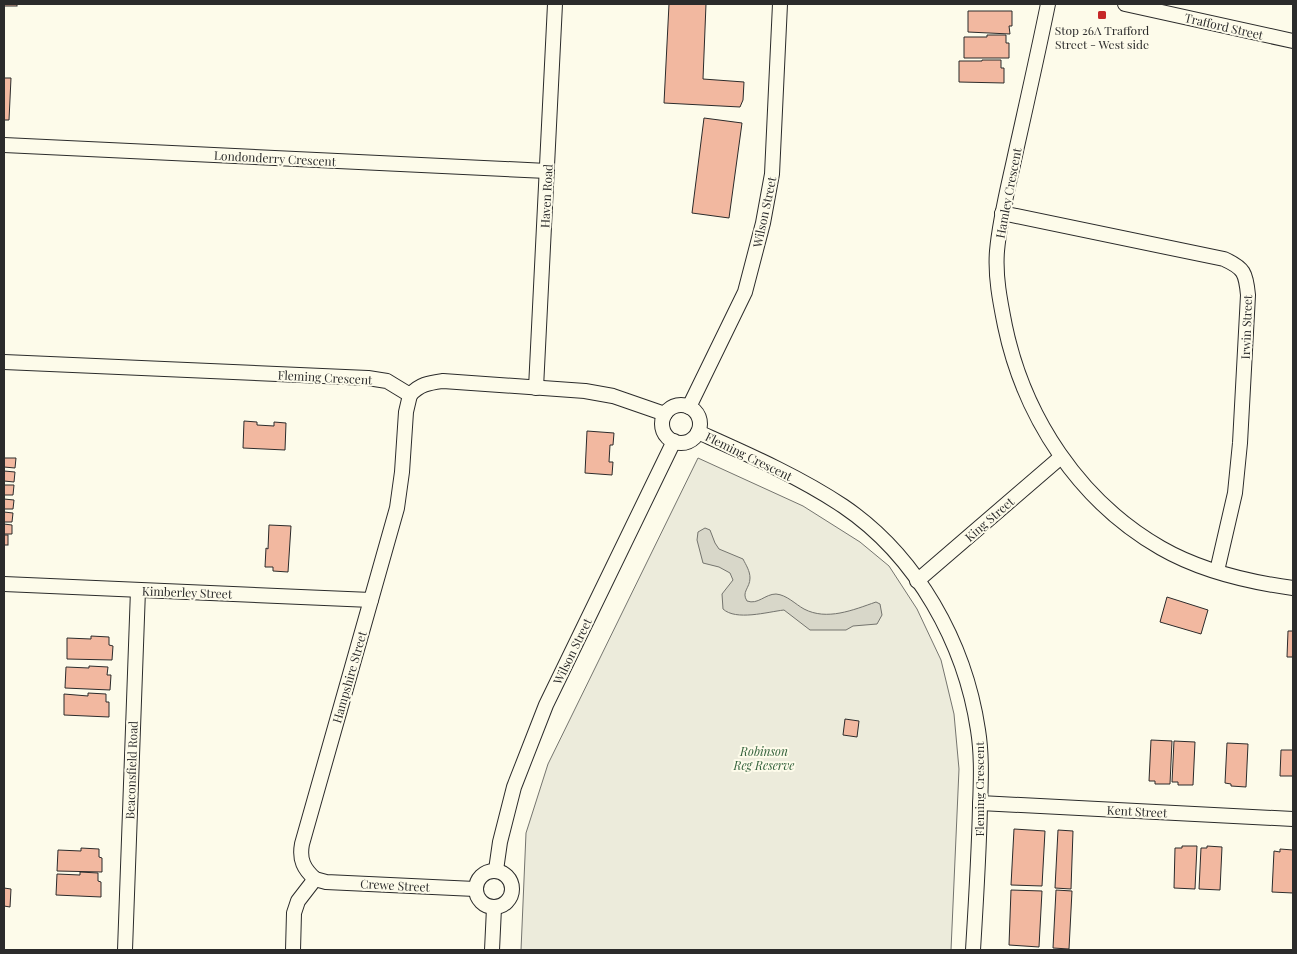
<svg xmlns="http://www.w3.org/2000/svg" width="1297" height="954" viewBox="0 0 1297 954" font-family="'Playfair Display',serif">
	<style>
		.green { fill: #ecebdb; stroke: #74746e }
		.water { fill: #d8d7c9; stroke: #74746e }
		.building { fill: #f2b8a0; stroke: #2b2b2b }
		.lines { fill: none; stroke-linecap: round; stroke-linejoin: round }
		.minor-casing { stroke: #2b2b2b; stroke-width: 16 }
		.minor { stroke: #fdfbea; stroke-width: 14 }
		.poi-dot { fill: #c62828; stroke: #fdfbea; stroke-width: 2 }
		.labels { text-anchor: middle; dominant-baseline: central; stroke-width: 4; stroke-linejoin: round; paint-order: stroke }
		.street-label { font-size: 12px; fill: #2b2b2b; stroke: #fdfbea }
		.poi-label { font-size: 12px; fill: #2b2b2b; stroke: #fdfbea }
		.park-label { font-size: 12px; font-style: italic; fill: #34623c; stroke: #fdfbea }
	</style>
	<rect width="100%" height="100%" fill="#fdfbea"/>
	<path class="green" d="M698 458 803 506 860 542 889 566 917 609 941 660 954 714 959 769 951 950H521L526 833 548 764Z"/>
	<path class="water" d="M705 528 710 530 715 543 719 549 743 559C746 565 750 571 750 578 750 588 741 592 747 601 758 605 765 594 776 594 787 595 795 604 804 609 827 621 853 610 876 602L880 604 882 615 877 624 853 626 846 630H810L784 610C767 612 736 621 723 609L722 594 733 580 730 573 719 567 703 563 697 540 698 532Z"/>
	<g class="building">
		<rect x="4" y="4" width="13" height="2"/>
		<path d="M669 4H706L703 79 744 82 743 100 740 107 664 103Z"/>
		<path d="M968 11H1012V26H1009L1010 34 968 32Z"/>
		<path d="M987 35H1006V43H1009V58H964V37H987Z"/>
		<path d="M982 60H1001V68H1004V83L959 82V61H982Z"/>
		<path d="M4 78H11L9 120H4Z"/>
		<path d="M704 118 742 123 729 218 692 213Z"/>
		<path d="M244 421 257 422V425L274 426V422L286 423 285 450 243 448Z"/>
		<path d="M587 431 614 433 613 445H610L609 462H613L612 475 585 473Z"/>
		<path d="M4 458H16L15 468 4 467Z"/>
		<path d="M4 471 15 472 14 482 4 481Z"/>
		<path d="M4 485H14L13 495H4Z"/>
		<path d="M4 499 14 500 13 509H4Z"/>
		<path d="M4 512 13 513 12 522H4Z"/>
		<path d="M4 524 12 525V534H4Z"/>
		<path d="M269 525 291 526 288 572 273 571V567H265L266 548 268 549Z"/>
		<rect x="4" y="535" width="4" height="10"/>
		<path d="M1167 597 1208 610 1201 634 1160 622Z"/>
		<path d="M1288 631H1293V657H1287Z"/>
		<path d="M91 636 109 637V645L113 646 112 660 67 659V638L91 639Z"/>
		<path d="M89 666 108 667 107 675H111L110 690 65 688 66 667 89 668Z"/>
		<path d="M88 693 106 694V702H109V717L64 715V694L88 696Z"/>
		<path d="M845 719 859 721 857 737 843 735Z"/>
		<path d="M1151 740 1172 741 1170 784H1155V781H1149Z"/>
		<path d="M1174 741 1195 742 1193 785H1178V782H1172Z"/>
		<path d="M1227 743 1248 744 1246 787 1231 786V784L1225 783Z"/>
		<path d="M1281 750H1293V776H1280Z"/>
		<path d="M1014 829 1045 831 1042 886 1011 885Z"/>
		<path d="M1058 830 1073 831 1071 889 1055 888Z"/>
		<path d="M1182 846H1197L1195 889 1174 888 1175 848H1182Z"/>
		<path d="M1207 846 1222 847 1220 890 1199 889 1201 848H1207Z"/>
		<path d="M81 848 99 849V857L102 858V872L57 871 58 850 81 851Z"/>
		<path d="M1280 849 1293 850V893L1272 892 1274 851 1280 852Z"/>
		<path d="M80 872 98 873V881L101 882V897L56 895 57 874 80 875Z"/>
		<path d="M4 888 11 889 10 907 4 906Z"/>
		<path d="M1011 890 1042 891 1039 947 1009 945Z"/>
		<path d="M1056 890 1072 891 1069 949 1053 948Z"/>
	</g>
	<g class="lines">
		<defs>
			<g id="minor">
				<path d="M1048 4C1038 53 1027 102 1016 151 1009 184 1000 217 997 251 995 276 1000 301 1005 326 1024 417 1079 501 1161 548 1201 571 1248 582 1293 588"/>
				<path d="M1125 4 1293 41"/>
				<path d="M4 145 547 171"/>
				<path d="M1002 213 1224 259C1244 268 1246 273 1248 295L1240 443 1235 493 1217 571"/>
				<path d="M4 362 368 378 387 381 410 395C420 384 429 383 443 381L585 391 613 396 665 414"/>
				<path d="M536 388 555 4"/>
				<circle cx="681" cy="424" r="19"/>
				<path d="M689 407 745 292 763 223 772 174 780 4"/>
				<path d="M698 432C747 454 798 476 843 506 917 556 965 643 978 730 982 755 981 781 980 806 979 854 976 902 973 950"/>
				<path d="M917 581 1061 457"/>
				<path d="M4 584 371 600"/>
				<path d="M980 803 1293 819"/>
				<path d="M496 870 500 842 514 787 546 705 674 441"/>
				<circle cx="494" cy="889" r="18"/>
				<path d="M315 879 326 882 475 889"/>
				<path d="M125 950 138 590"/>
				<path d="M293 950 294 913 298 901 315 879C304 869 299 860 302 844L397 508 402 472 406 412 410 395"/>
				<path d="M492 950 494 908"/>
			</g>
		</defs>
		<use href="#minor" class="minor-casing"/>
		<use href="#minor" class="minor"/>
	</g>
	<rect class="poi-dot" x="1097" y="10" width="10" height="10" rx="2.5"/>
	<g class="labels">
		<g class="street-label">
			<text transform="translate(1224 26) rotate(13)">Trafford Street</text>
			<text transform="translate(275 158) rotate(3)">Londonderry Crescent</text>
			<text transform="translate(1008 193) rotate(-79)">Hamley Crescent</text>
			<text transform="translate(546 196) rotate(-87)">Haven Road</text>
			<text transform="translate(764 212) rotate(-78)">Wilson Street</text>
			<text transform="translate(1246 327) rotate(-88)">Irwin Street</text>
			<text transform="translate(325 377) rotate(3)">Fleming Crescent</text>
			<text transform="translate(749 456) rotate(26)">Fleming Crescent</text>
			<text transform="translate(989 519) rotate(-41)">King Street</text>
			<text transform="translate(187 592) rotate(2)">Kimberley Street</text>
			<text transform="translate(572 651) rotate(-64)">Wilson Street</text>
			<text transform="translate(349 677) rotate(-74)">Hampshire Street</text>
			<text transform="translate(131 770) rotate(-88)">Beaconsfield Road</text>
			<text transform="translate(979 789) rotate(-90)">Fleming Crescent</text>
			<text transform="translate(1137 811) rotate(3)">Kent Street</text>
			<text transform="translate(395 885) rotate(3)">Crewe Street</text>
		</g>
		<g class="poi-label">
			<text x="1102" y="30">Stop 26A Trafford<tspan x="1102" dy="14">Street - West side</tspan></text>
		</g>
		<g class="park-label">
			<text x="764" y="751">Robinson<tspan x="764" dy="14">Reg Reserve</tspan></text>
		</g>
	</g>
	<rect width="1297" height="954" fill="none" stroke="#2b2b2b" stroke-width="10"/>
</svg>
